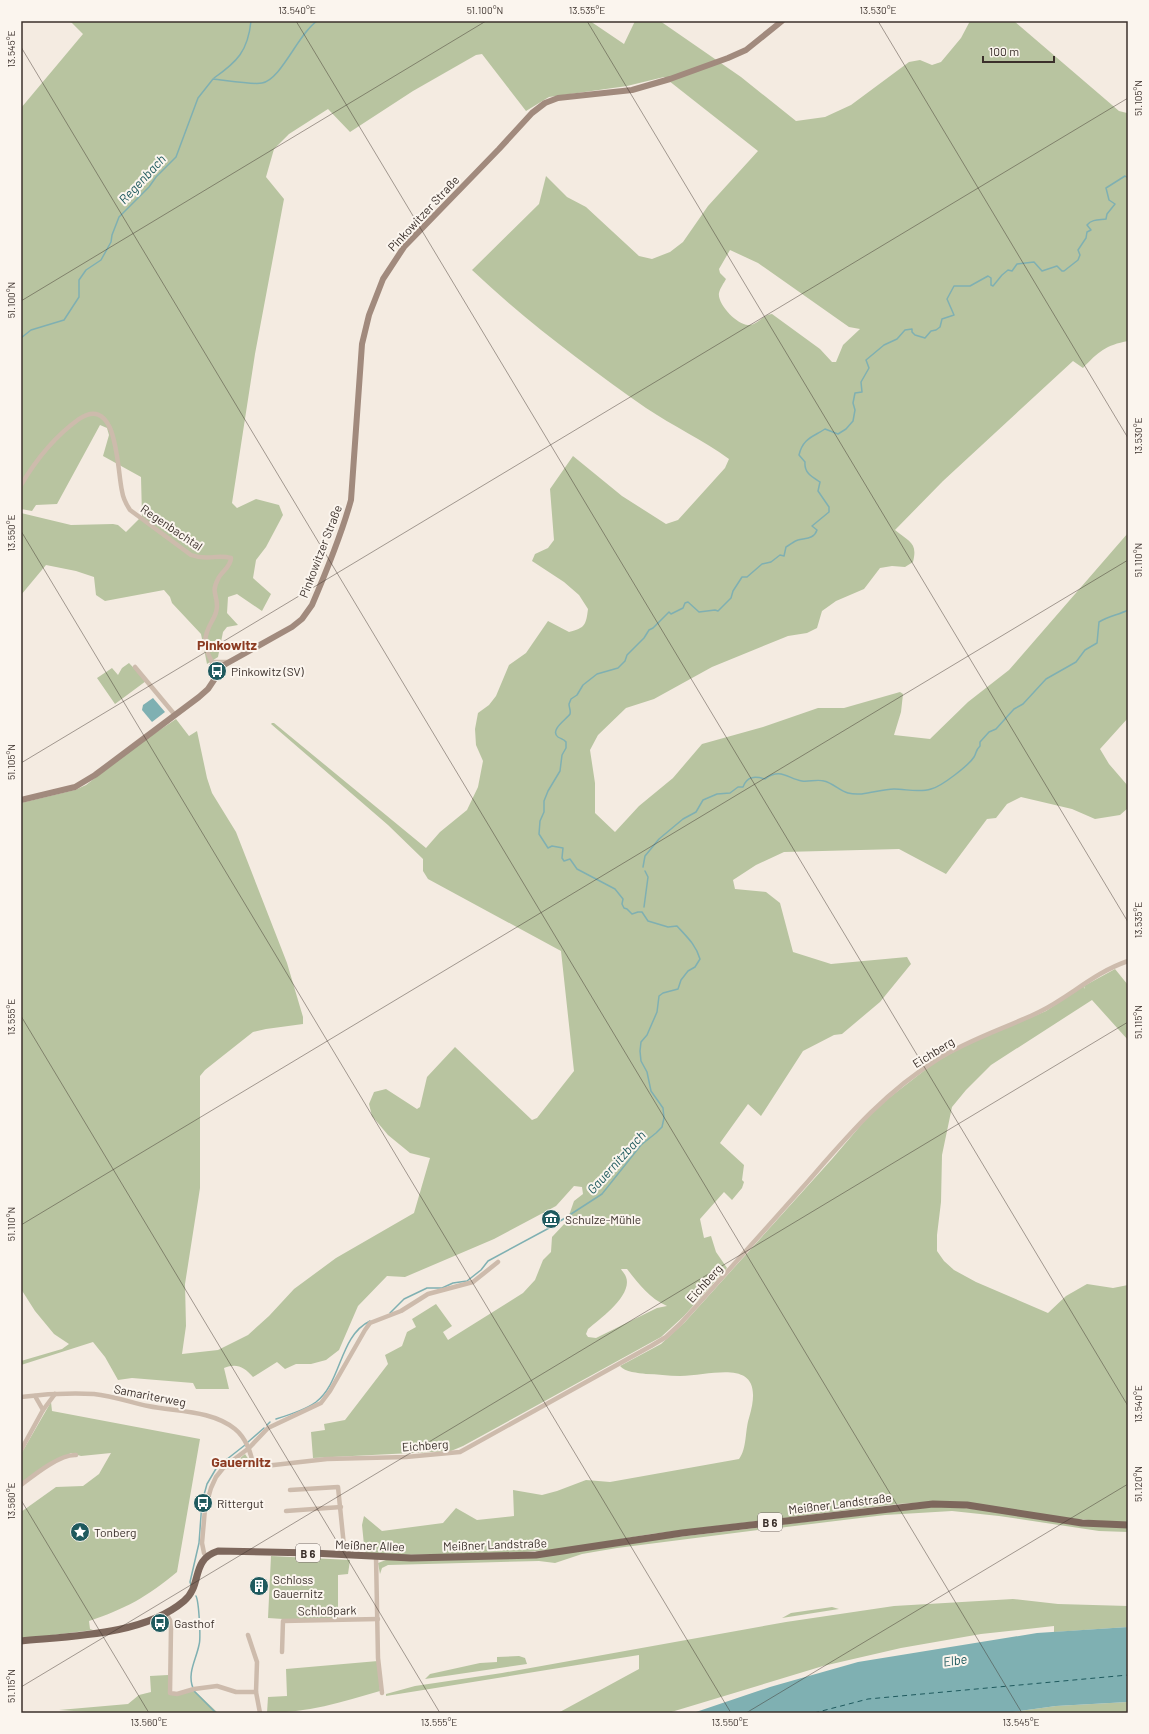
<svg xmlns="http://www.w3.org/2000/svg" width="1149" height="1734" viewBox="0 0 1149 1734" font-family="Barlow,sans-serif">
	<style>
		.green { fill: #b8c4a0; fill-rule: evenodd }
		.water { fill: #7fb0b2 }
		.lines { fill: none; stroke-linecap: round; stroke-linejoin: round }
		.stream { stroke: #7fb0b2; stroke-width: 1.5 }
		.ferry { stroke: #1f5a5e; stroke-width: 1; stroke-dasharray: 5 4; stroke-linecap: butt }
		.street { stroke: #cdbbac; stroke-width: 4.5 }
		.secondary { stroke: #a18a7d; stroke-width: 6 }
		.primary { stroke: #7d675c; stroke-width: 7 }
		.ticks { fill: none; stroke: #3b302b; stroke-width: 1; stroke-opacity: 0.45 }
		.labels { text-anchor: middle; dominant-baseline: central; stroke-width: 4; stroke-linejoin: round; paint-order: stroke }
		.shield { fill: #fbf5ee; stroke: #756b66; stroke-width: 1 }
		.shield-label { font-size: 11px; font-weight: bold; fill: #3b302b }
		.street-label { font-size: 12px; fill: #3b302b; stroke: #fbf5ee }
		.poi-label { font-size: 12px; fill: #3b302b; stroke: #fbf5ee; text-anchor: start }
		.water-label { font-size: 13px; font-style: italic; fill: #1f5a5e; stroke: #fbf5ee }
		.quarter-label { font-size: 14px; font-weight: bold; fill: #8c3b22; stroke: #fbf5ee }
		.neatline { fill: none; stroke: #3b302b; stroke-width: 1.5 }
		.ticks-label { font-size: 10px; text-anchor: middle; fill: #3b302b }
	</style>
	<rect width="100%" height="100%" fill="#f4ebe1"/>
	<g class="green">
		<path d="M70 21H590L624 44 635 21H660L741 77 796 121 825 117 851 105 909 62 920 60 932 65 941 62 961 38 970 21H1014L1119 111 1127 113 1128 112V341C1106 345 1098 352 1083 368L1073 361 943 481 895 530C909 542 918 542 913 562L905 567 892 566 880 568 864 589 836 601 822 611 817 628 807 633 788 636 712 667 654 699 626 708 598 735 590 750 595 783V813L615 832 639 806 673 778 702 744 763 727 818 708H844L900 692 903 694 901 712 894 735 930 739 968 702 1009 670 1128 533V718L1100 749 1109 764 1128 786V808L1120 815 1095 819 1072 809 1021 797 1007 804 996 818 987 819 946 874 899 849 784 852 756 865 733 880 735 889 766 892 780 903 793 952 831 964 907 957 911 964 880 1002 842 1034 834 1035 803 1051 761 1116 748 1104 720 1143 744 1165 742 1180 744 1182 742 1188 732 1200 724 1192 700 1219 704 1238 711 1236 716 1252 727 1268 684 1316 661 1337 463 1446 451 1451 313 1458 311 1432 325 1430 324 1424 345 1420 388 1364 385 1355 402 1346 407 1332 416 1327 412 1319 436 1304 452 1326 443 1332 448 1340 523 1293 535 1280 543 1260 551 1252 552 1237 567 1221 574 1201 583 1194 582 1187 574 1186 556 1206 494 1239 405 1277 387 1276 358 1306 339 1350 326 1360 311 1364H296L285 1369 277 1362 253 1377C244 1367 237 1363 224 1368L229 1389H196L193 1383 132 1378 118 1380 105 1357 93 1342 21 1365V1361L62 1349 69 1344 54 1334 35 1311 21 1289V803L75 790 86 785 142 742 176 719 189 736 197 731 207 778 212 793 236 832 287 963 303 1017V1024L266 1029 253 1032 205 1070 200 1076V1188L185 1284 186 1326 182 1354 218 1350 248 1335 269 1316 294 1289 336 1258 414 1213 430 1158 410 1153 388 1135 372 1116 369 1104 374 1092 386 1089 417 1109 420 1107 427 1077 455 1047 532 1120 537 1118 574 1071 561 951 428 879 423 871V859L388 825 271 724 272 723H274L426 848 440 832 467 810 478 787 483 761 476 745 475 729 478 713 489 705 496 696 509 665 526 653 548 621 569 632C585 628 586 625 588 609L579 595 564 582 532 561 535 554 548 548 554 540 550 489 573 456 622 496 666 524 678 520 725 468 729 459C703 440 673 426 646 408 585 365 526 321 472 270L539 204 546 176 567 197 586 207 639 256 652 259 670 252 683 242 708 206 758 151 664 77 627 86 549 97 526 111 482 54 476 55 413 91 350 132 328 109 289 134 274 149 266 177 284 199 255 354 232 503 237 508 256 499 279 505 283 515 266 547 256 560 253 578 271 594 262 611 237 594 228 597 227 613 238 625 227 627 223 632 218 657 207 664 201 634 172 603 170 597 164 590 105 601 96 595 94 577 76 571 46 565 21 595V513L71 525 113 524 118 525 126 532 142 516 141 477 103 456 109 435 107 428 100 425 57 504 36 505 32 511 21 509V108L83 34ZM730 250 758 263 849 327 860 329 843 345 836 362H832L820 349 772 314C762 315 757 326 748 325 737 325 717 304 719 293 720 288 724 283 726 279L720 273 719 269ZM621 1269H627C639 1284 649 1298 667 1306L657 1308 596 1338 588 1337 586 1334 588 1329C600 1319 633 1295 626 1277 625 1274 622 1271 621 1269Z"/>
		<path d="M129 663 146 681 115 704 97 678 112 668 118 675 122 668Z"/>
		<path d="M1115 969 1128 985V1040L1092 1000 991 1065 966 1090 952 1107 942 1155 941 1202 937 1235V1251L944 1261 954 1270 976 1282 1048 1313 1066 1296 1087 1284 1113 1288 1128 1285V1523L1063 1518 941 1501 898 1504 651 1534 562 1549 524 1552 481 1554 365 1555 362 1525 364 1516 382 1531 443 1523 456 1508 477 1520 514 1516 513 1490 542 1495 557 1491 586 1480 610 1482 739 1459C747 1449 745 1430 749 1418 768 1355 716 1375 680 1376 668 1376 657 1374 646 1374 638 1373 625 1372 620 1366L661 1344 685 1322 832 1159 867 1118 885 1101 934 1063 966 1045 1046 1011 1083 986 1085 989 1084 986Z"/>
		<path d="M51 1402 52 1411 200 1439 177 1572C147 1597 125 1609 89 1621L90 1629 93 1630 21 1639V1512L56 1487 83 1486 99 1474 111 1453 81 1456 71 1453 21 1483V1454Z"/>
		<path d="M245 1454 249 1460 247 1464 232 1465Z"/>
		<path d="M932 1507H956L1128 1528V1532L1099 1531 999 1516 952 1511 885 1515 770 1529V1526Z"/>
		<path d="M765 1527 766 1529 617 1548 582 1554 555 1563 539 1561 388 1565 382 1568 380 1574 378 1563 386 1560 512 1559 643 1541Z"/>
		<path d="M271 1556 350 1560 348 1574 338 1575V1619H283L268 1618Z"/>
		<path d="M1013 1599 1058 1604 1128 1606V1627L1054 1632V1626L981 1634 901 1648 823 1666 668 1713H558L639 1669V1655L386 1696V1694L415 1686 502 1673 786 1622 894 1606Z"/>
		<path d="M832 1607 839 1609 782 1618 791 1613Z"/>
		<path d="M519 1656 525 1658 527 1664 425 1679 430 1674 480 1663 497 1662V1657Z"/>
		<path d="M378 1661 380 1691C343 1702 306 1713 267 1713L268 1697 287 1696 286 1669Z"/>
		<path d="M168 1675V1693L195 1691 218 1713H103L59 1710 128 1704 139 1695 151 1692 150 1676Z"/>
		<path d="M1128 1702V1713H1006L1056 1706Z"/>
	</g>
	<g class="water">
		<path d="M153 698 165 712 152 722 142 710 143 705Z"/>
		<path d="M1128 1627V1702L1056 1706 1006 1713H693L770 1687 858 1662 1037 1633Z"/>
	</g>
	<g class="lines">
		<g class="stream">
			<path d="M214 78C237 62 248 51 251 21"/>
			<path d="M21 338 31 330 64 320 79 297V280L86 270 101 260 111 242 112 235 119 217 149 187 156 177 176 157 198 98 213 79C224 80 253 85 262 83 281 80 298 34 317 21"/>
			<path d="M643 867 645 856 659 839 683 819 696 812 703 800 717 794 730 793 738 787H743C747 776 755 776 765 779 781 767 788 779 802 781 809 782 817 779 824 781 833 783 840 791 848 793 863 797 879 789 894 789 906 789 919 793 931 789 941 787 969 765 974 757 977 752 975 751 980 746V742L989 732 996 729 1014 709 1023 704 1046 679 1076 662 1085 650 1097 643 1099 622C1109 616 1118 615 1128 610"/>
			<path d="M644 907 648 877 645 871"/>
			<path d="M390 1313 404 1299 427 1288H442L453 1283 467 1281 481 1270 488 1261 551 1227 602 1194 641 1145 656 1133 662 1127 664 1118 663 1108 651 1091 647 1072 641 1061 640 1051 641 1042 647 1035 657 1012 659 996 663 993 678 989 681 980 688 971 695 967 700 959C696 945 687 937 677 926L668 927 648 921 642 912H638L632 914 627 909 624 908 622 904 623 899 615 889 577 869 570 859 564 861 562 858 563 848 552 846 548 848 539 834 540 821 544 812V801L548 791 560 771 562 755 566 748V742C564 739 561 739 558 737 549 730 567 719 570 714 571 710 569 708 569 704L571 699 577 695 583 685 597 674 618 668 625 661 627 655 644 638 649 630 653 628 669 612 671 614 683 608 685 603 688 602 699 612 715 610 718 611 731 598 733 591 742 577H747L762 564 771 562 780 555 784 556 786 547C790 545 794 541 798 540 806 538 814 539 817 530L812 526 829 512V507L818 491 820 482C812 477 804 473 805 462L799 455C803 438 813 437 825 429L838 434 846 429 853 421 855 410 853 403 855 393 862 392 861 382 869 368 866 360 884 345 897 339 905 330 912 329V332L915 335 925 338 931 331 936 330 940 327 942 319 954 315 947 299 954 286H970L988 276 991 278V285L993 286 1002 275 1008 270 1012 271 1017 264 1034 262 1042 271 1057 266 1062 271H1064L1078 260 1080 255 1078 250 1086 238 1087 232 1091 230 1087 225C1092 219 1099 220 1106 219L1107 214 1115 204 1109 200 1106 188 1125 176 1128 178"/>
			<path d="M276 1419C289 1415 305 1410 316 1402 342 1382 339 1336 370 1321"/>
			<path d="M267 1425 270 1422"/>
			<path d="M248 1442 264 1428"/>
			<path d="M191 1585 190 1582 199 1543 202 1502 207 1484 217 1467 245 1445"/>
			<path d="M193 1688C187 1673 196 1660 199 1645 201 1639 199 1602 196 1596"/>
			<path d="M194 1691 216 1713"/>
		</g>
		<path class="ferry" d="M814 1713 868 1699 1128 1675"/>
		<g class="street">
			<path d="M21 485C37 458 54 437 79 419 118 393 117 470 122 491 123 498 126 504 130 510L191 555C208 561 216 554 231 558 231 567 221 572 218 579 211 593 217 593 217 606 217 611 215 616 212 621 203 637 203 645 212 662H229"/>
			<path d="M212 662 215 679"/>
			<path d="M135 667 175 715"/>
			<path d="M21 1397C45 1394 70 1393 94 1394 112 1396 130 1402 148 1406 177 1412 211 1410 235 1429 246 1438 252 1454 253 1467"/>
			<path d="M43 1410 55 1394"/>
			<path d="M21 1450 43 1410 35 1396"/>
			<path d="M224 1467 265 1466 327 1459 406 1457 460 1452 651 1346 666 1337 680 1324C721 1279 762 1233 803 1187 846 1138 882 1094 938 1059 970 1039 1006 1028 1039 1012 1070 997 1093 973 1128 961"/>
			<path d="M21 1485C34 1475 60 1454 76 1455"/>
			<path d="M290 1490 338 1487 345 1556"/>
			<path d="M286 1511 341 1507"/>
			<path d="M206 1556 204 1553 202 1543 205 1509 211 1488 216 1477 224 1467 249 1448 268 1428 321 1403 330 1391 365 1330 370 1323 401 1311 428 1294 473 1282 498 1262"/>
			<path d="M376 1557 378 1658 382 1693"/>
			<path d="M166 1613 170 1620 171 1628 170 1693 177 1694 194 1689 217 1686 236 1692H256L260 1713"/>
			<path d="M248 1635 257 1662 256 1692"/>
			<path d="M282 1652 283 1621 378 1619"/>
		</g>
		<path class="secondary" d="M21 800 75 787 95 775 199 697 208 689 224 665 292 627 302 619 312 605C327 570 341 536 351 500L362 344 369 315 383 279 404 247 499 149 532 113 545 103 558 98 632 90 670 79 728 58 746 50 782 21"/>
		<path class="primary" d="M21 1641C72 1636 144 1635 184 1601 203 1585 190 1560 218 1551L312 1553 411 1558 536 1555 682 1533 933 1504 967 1505 1082 1523 1128 1525"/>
	</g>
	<path class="ticks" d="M296 21 1128 1406M587 21 1128 922M878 21 1128 438M21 47 1022 1713M21 301 486 21M21 531 731 1713M21 763 1128 98M21 1016 440 1713M21 1225 1128 560M21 1500 149 1713M21 1687 1128 1022M746 1713 1128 1484"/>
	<defs>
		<symbol id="bus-disc" viewBox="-11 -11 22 22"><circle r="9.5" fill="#1f5a5e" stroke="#fbf5ee"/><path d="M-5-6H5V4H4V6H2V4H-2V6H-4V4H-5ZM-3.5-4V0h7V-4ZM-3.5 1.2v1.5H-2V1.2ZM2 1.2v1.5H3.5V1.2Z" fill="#fff"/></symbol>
		<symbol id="museum-disc" viewBox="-11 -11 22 22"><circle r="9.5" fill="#1f5a5e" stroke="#fbf5ee"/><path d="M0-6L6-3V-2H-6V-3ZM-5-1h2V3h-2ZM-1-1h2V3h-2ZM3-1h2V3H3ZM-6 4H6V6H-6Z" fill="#fff"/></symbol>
		<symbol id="sight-disc" viewBox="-11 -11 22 22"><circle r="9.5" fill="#1f5a5e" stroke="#fbf5ee"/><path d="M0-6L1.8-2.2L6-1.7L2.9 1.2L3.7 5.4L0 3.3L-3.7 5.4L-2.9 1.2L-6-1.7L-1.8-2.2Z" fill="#fff"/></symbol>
		<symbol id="building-disc" viewBox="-11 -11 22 22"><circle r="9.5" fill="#1f5a5e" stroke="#fbf5ee"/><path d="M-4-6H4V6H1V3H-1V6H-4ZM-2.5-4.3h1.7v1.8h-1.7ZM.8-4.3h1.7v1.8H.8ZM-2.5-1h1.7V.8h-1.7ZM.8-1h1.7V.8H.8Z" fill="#fff"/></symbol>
	</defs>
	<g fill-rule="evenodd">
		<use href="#bus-disc" x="206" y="660" width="22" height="22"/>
		<use href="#museum-disc" x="540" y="1208" width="22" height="22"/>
		<use href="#bus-disc" x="192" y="1492" width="22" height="22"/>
		<use href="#sight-disc" x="69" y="1521" width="22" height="22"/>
		<use href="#building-disc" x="248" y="1575" width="22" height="22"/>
		<use href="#bus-disc" x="149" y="1612" width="22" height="22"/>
	</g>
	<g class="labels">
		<g class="shield">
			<rect x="758" y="1513" width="24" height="18" rx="3"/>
			<rect x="296" y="1544" width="24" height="18" rx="3"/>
		</g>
		<g class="shield-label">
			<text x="770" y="1522">B 6</text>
			<text x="308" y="1553">B 6</text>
		</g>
		<g class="street-label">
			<text transform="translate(423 213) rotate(-47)">Pinkowitzer Straße</text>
			<text transform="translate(172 527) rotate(34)">Regenbachtal</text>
			<text transform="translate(320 551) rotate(-69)">Pinkowitzer Straße</text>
			<text transform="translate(933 1052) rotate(-32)">Eichberg</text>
			<text transform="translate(704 1283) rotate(-48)">Eichberg</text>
			<text transform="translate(150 1395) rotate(11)">Samariterweg</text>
			<text transform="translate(425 1445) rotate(-4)">Eichberg</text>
			<text transform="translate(840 1503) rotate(-7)">Meißner Landstraße</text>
			<text transform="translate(495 1544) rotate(-2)">Meißner Landstraße</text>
			<text transform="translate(370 1545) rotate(2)">Meißner Allee</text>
			<text transform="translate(327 1610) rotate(-1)">Schloßpark</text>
		</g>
		<g class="poi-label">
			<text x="231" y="671">Pinkowitz (SV)</text>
			<text x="565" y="1219">Schulze-Mühle</text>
			<text x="217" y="1503">Rittergut</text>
			<text x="94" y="1532">Tonberg</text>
			<text x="273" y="1579">Schloss<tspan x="273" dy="14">Gauernitz</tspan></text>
			<text x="174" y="1623">Gasthof</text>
		</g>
		<g class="water-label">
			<text transform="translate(142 179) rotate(-47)">Regenbach</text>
			<text transform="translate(616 1162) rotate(-48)">Gauernitzbach</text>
			<text transform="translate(955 1660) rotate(-8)">Elbe</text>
		</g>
		<g class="quarter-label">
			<text x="227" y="644">Pinkowitz</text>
			<text x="241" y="1461">Gauernitz</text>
		</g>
	</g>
	<rect width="1149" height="1734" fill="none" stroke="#fbf5ee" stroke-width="44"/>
	<path d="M983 56v6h71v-6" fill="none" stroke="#3b302b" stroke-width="2"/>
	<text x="989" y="56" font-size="12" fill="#3b302b" stroke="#fbf5ee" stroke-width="3" paint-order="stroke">100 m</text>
	<rect x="22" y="22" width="1105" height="1690" class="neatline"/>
	<g class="ticks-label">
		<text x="297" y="14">13.540°E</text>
		<text x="485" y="14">51.100°N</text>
		<text x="587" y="14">13.535°E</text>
		<text x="878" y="14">13.530°E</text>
		<text transform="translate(11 49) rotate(-90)" y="4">13.545°E</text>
		<text transform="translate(1138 98) rotate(-90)" y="4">51.105°N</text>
		<text transform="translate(11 300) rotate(-90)" y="4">51.100°N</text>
		<text transform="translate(1138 436) rotate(-90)" y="4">13.530°E</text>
		<text transform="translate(11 533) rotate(-90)" y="4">13.550°E</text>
		<text transform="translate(1138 560) rotate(-90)" y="4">51.110°N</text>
		<text transform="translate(11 762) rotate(-90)" y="4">51.105°N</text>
		<text transform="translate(1138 920) rotate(-90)" y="4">13.535°E</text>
		<text transform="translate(11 1017) rotate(-90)" y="4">13.555°E</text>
		<text transform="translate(1138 1022) rotate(-90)" y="4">51.115°N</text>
		<text transform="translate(11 1224) rotate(-90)" y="4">51.110°N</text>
		<text transform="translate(1138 1404) rotate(-90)" y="4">13.540°E</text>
		<text transform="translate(1138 1484) rotate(-90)" y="4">51.120°N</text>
		<text transform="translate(11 1501) rotate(-90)" y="4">13.560°E</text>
		<text transform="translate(11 1686) rotate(-90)" y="4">51.115°N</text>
		<text x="149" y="1726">13.560°E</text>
		<text x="439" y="1726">13.555°E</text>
		<text x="730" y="1726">13.550°E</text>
		<text x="1021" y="1726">13.545°E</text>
	</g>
</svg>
